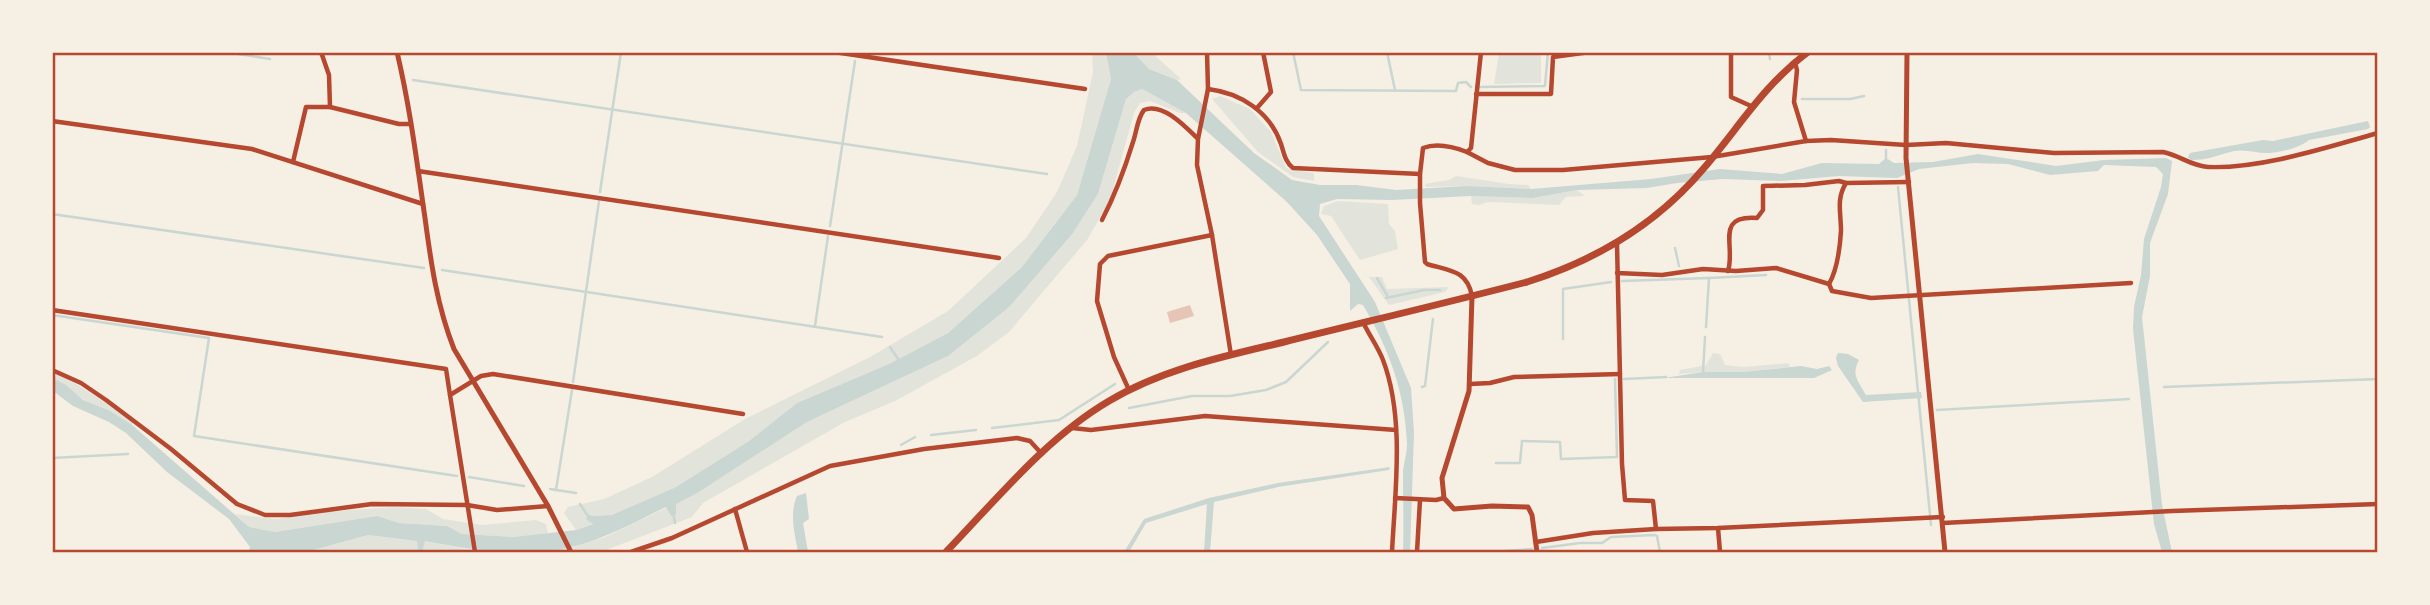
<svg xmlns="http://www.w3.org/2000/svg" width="2430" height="605" viewBox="0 0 2430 605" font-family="'Public Sans',sans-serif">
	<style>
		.green { fill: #e2e4dc }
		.water { fill: #c9d6d2 }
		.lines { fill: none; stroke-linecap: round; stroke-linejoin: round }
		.stream { stroke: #c9d6d2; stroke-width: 2.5 }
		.building { fill: #e6c5b7 }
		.minor { stroke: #b5482f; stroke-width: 4.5 }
		.tertiary { stroke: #b5482f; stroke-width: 5 }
		.secondary { stroke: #b5482f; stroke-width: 5 }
		.trunk { stroke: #b5482f; stroke-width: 7 }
		.neatline { fill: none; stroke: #b5482f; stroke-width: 2.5 }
	</style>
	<rect width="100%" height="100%" fill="#f6efe4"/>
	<g class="green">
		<path d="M1092 53H1106L1111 79 1077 195 1022 267 948 333 889 364 797 403 749 441 676 487 612 515H595L594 523 576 530 564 513 568 507 604 499 652 477 745 419 870 357 948 311 1026 238 1057 192 1077 146 1093 72Z"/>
		<path d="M1134 53H1152L1181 79 1177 80 1149 69Z"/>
		<path d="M1499 53H1541V83L1494 84Z"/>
		<path d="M1142 89 1186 113H1180L1150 101 1140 103 1134 113 1110 200 1087 240 1009 332 977 356 895 401 845 422 703 503 692 517 601 552H306L368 535 417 541 418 551H422L425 541 466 549 518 552 569 548 605 537 699 492 807 422 948 356 1073 233 1098 194 1126 99 1134 92Z"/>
		<path d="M1220 96 1250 109 1271 132 1286 168 1314 173V181L1293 177 1258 152 1212 99Z"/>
		<path d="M1456 176 1509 184 1528 185 1531 189 1467 186 1426 187 1425 184 1449 180Z"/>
		<path d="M1577 190 1585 196 1566 197 1559 205 1488 202 1479 205 1472 204 1471 196 1533 198Z"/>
		<path d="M1338 201 1388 204 1389 224 1395 231 1398 249 1360 260 1331 216 1321 214 1324 206Z"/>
		<path d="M1369 277H1382L1387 289 1449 287 1445 292 1389 305Z"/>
		<path d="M1713 353 1720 354 1725 365 1744 367 1788 363 1790 367 1743 372H1703L1679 374 1680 370 1706 365Z"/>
		<path d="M52 372 78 385 132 420V425C117 416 102 409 86 401 74 395 65 385 53 378Z"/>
		<path d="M395 507 426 509 443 519 482 525 536 520 546 524 548 533 513 537 462 534 447 526 399 523 377 516 275 532 249 527 235 514 275 519 324 512Z"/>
	</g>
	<g class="water">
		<path d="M1106 53H1134L1149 69 1177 80 1254 153 1292 180 1320 185H1356L1396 190 1467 186 1531 189 1651 179 1720 169 1782 174 1822 163 1879 164 1886 158 1894 163 1933 162 1978 154 2056 166 2104 160 2166 158 2172 161 2168 194 2150 243V276L2142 317 2162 505 2172 552H2162L2154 524 2133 329 2134 307 2141 275 2144 239 2161 187 2163 174 2156 167 2104 165 2098 171 2050 175 2008 164 1973 163 1919 169 1897 178 1839 176 1781 181 1723 179 1677 183 1647 188 1577 190 1533 198 1471 196 1392 200 1337 199 1320 204 1319 216 1375 302 1411 388 1414 433 1410 552H1403C1404 525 1403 498 1403 471 1404 462 1407 453 1407 444 1405 392 1389 349 1363 305L1358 304 1350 311V284L1317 235 1287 202 1186 113 1142 89 1134 92 1126 99 1098 194 1073 233 1009 307 948 356 807 422 699 492 676 504V515L671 516 666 507C635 522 605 539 571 547 524 559 472 550 425 541L422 552H418L417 541 368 535 306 552H249L250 547 229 519 167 472 126 433 109 422 73 406 53 391V378L66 385 83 400 110 411 132 425 249 527 275 532 377 516 399 523 447 526 462 534 513 537 576 530 593 524 586 519 588 516 612 515 676 487 749 441 797 403 889 364 948 333 1022 267 1077 195 1111 79Z"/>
		<path d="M2368 121 2370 127 2368 129 2309 140C2299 148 2280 153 2267 153 2256 153 2246 149 2234 151 2218 155 2209 160 2191 160L2188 157 2190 153 2263 140 2273 141Z"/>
		<path d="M1838 353 1848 354 1859 360C1851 374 1858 381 1866 395L1921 392 1922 398 1863 402 1838 366 1836 358Z"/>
		<path d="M1801 366 1817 369 1829 366 1832 370 1814 378H1664L1703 372H1743Z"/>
		<path d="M1390 467 1389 470 1278 487 1214 502 1210 552H1204L1207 504 1146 523 1129 552H1124L1144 519 1209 498 1278 483Z"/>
		<path d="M806 493 809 519 803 523 808 552H798C795 534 789 514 797 496Z"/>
	</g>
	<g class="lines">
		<g class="stream">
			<path d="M225 52 270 59"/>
			<path d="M1293 52 1301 90 1456 91 1458 83 1466 82 1471 87"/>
			<path d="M1387 52 1395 90"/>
			<path d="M1769 52 1770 59"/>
			<path d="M413 80 1047 174"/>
			<path d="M1480 87 1545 86 1548 52"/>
			<path d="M1802 99H1850L1864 96"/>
			<path d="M1886 161V150"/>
			<path d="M1898 187 1931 525"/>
			<path d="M600 192 621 52"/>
			<path d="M52 214 424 268"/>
			<path d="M830 226 855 61"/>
			<path d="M1675 248 1679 266"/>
			<path d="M442 270 882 337"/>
			<path d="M1377 278 1388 297"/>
			<path d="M1622 281 1709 278"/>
			<path d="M1386 298 1424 290H1440"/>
			<path d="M52 315 209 338 194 436 457 476"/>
			<path d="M815 326 828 236"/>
			<path d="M1706 327 1709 278 1766 275"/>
			<path d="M1563 339V289L1611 282"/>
			<path d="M890 347 900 362"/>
			<path d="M1703 372 1705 337"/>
			<path d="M1624 379 1666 377"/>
			<path d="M573 382 599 201"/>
			<path d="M1422 387 1425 386 1433 319"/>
			<path d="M2164 387 2378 379"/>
			<path d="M1129 408 1192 396H1230L1266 390 1286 382 1328 342"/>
			<path d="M1937 410 2129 399"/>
			<path d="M992 428 1059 420 1115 384"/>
			<path d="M931 435 976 430"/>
			<path d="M901 445 915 437"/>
			<path d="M52 458 128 454"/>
			<path d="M1496 463H1520L1522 441 1560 442 1561 459 1617 457 1615 379"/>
			<path d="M469 477 524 486"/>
			<path d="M550 489 576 493"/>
			<path d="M556 490 572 390"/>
			<path d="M580 504 588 516 591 517"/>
			<path d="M673 513 675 523"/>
			<path d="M1542 548 1580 543H1602L1611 537 1655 535 1657 536 1660 552"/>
			<path d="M1435 552H1447"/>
			<path d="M1491 552 1532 549"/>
		</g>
	</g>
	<path class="building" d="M1190 305 1194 316 1170 323 1167 312Z"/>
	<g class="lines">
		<g class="minor">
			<path d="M321 52 329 75 330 107 399 124H411"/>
			<path d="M834 52 1085 89"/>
			<path d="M1207 52 1208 89 1198 139 1197 165 1212 235 1231 355"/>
			<path d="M1731 52V97L1751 106"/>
			<path d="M1795 63 1797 70 1794 102 1806 141"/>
			<path d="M1208 89C1241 93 1270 112 1281 144 1284 153 1285 162 1293 168L1420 174"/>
			<path d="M1476 94H1551L1553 57 1590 52"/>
			<path d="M1257 108 1271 92 1263 52"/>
			<path d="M52 121 252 149 423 204"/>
			<path d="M1467 152 1488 163 1515 170H1563L1712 157 1806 141 1831 140 1906 145 1946 143 2054 153 2163 152C2179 155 2191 166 2208 167 2262 169 2327 147 2378 133"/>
			<path d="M293 162 306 107H330"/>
			<path d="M418 171 999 258"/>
			<path d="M1102 220C1115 195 1125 168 1133 142 1137 131 1137 119 1144 110 1162 102 1185 126 1197 138"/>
			<path d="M1617 244 1622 464 1625 500 1653 501 1656 529"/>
			<path d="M1728 271C1736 246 1714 215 1757 218L1763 210V186L1805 185 1839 181 1846 183"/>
			<path d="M1617 273 1662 275 1703 269 1736 271 1776 268 1829 284 1832 291 1871 298 2131 283"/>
			<path d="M1829 284C1837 270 1840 247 1841 231 1841 213 1836 199 1846 183L1909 182"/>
			<path d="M1472 296C1467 270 1450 271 1427 264L1425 262 1420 203V174L1423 148C1436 143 1454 147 1467 152L1471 148 1481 52"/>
			<path d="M52 310 446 369 450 395"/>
			<path d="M1363 322C1369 335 1378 347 1383 360 1405 418 1395 492 1392 552"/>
			<path d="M52 370 81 383 106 400 171 449 237 504 265 515H290L372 504 467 505 497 510 548 506"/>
			<path d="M1470 384 1490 383 1514 377 1620 374"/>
			<path d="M1129 390 1114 357 1097 301 1100 264 1108 256 1212 235"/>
			<path d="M1072 428 1091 430 1205 416 1396 430"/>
			<path d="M1395 498 1436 500 1444 498"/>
			<path d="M735 509 747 552"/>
			<path d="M1943 523 2172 511 2378 504"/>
			<path d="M1718 528 1720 552"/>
			<path d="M1536 542 1593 533 1656 529 1718 528 1943 517"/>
			<path d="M475 552 450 395 481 376 493 374 743 414"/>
			<path d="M631 552 672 538 830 466 924 449 1017 438 1030 441 1041 453"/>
			<path d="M1417 552 1420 500"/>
		</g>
		<path class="tertiary" d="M1907 52 1906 158 1945 552"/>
		<g class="secondary">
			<path d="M397 52C410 107 417 163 425 218 431 263 437 306 454 349L548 506 571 552"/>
			<path d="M1472 296 1469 391 1442 478 1444 498 1454 509 1492 506 1528 507 1532 515 1537 552"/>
		</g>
		<path class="trunk" d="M946 552C996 500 1046 438 1109 401 1162 369 1225 356 1284 342 1365 322 1446 303 1527 282 1597 260 1657 224 1704 168 1740 126 1763 86 1808 52"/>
	</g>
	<rect width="2430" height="605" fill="none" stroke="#f6efe4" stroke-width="108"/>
	<rect x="54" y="54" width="2322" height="497" class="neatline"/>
</svg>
